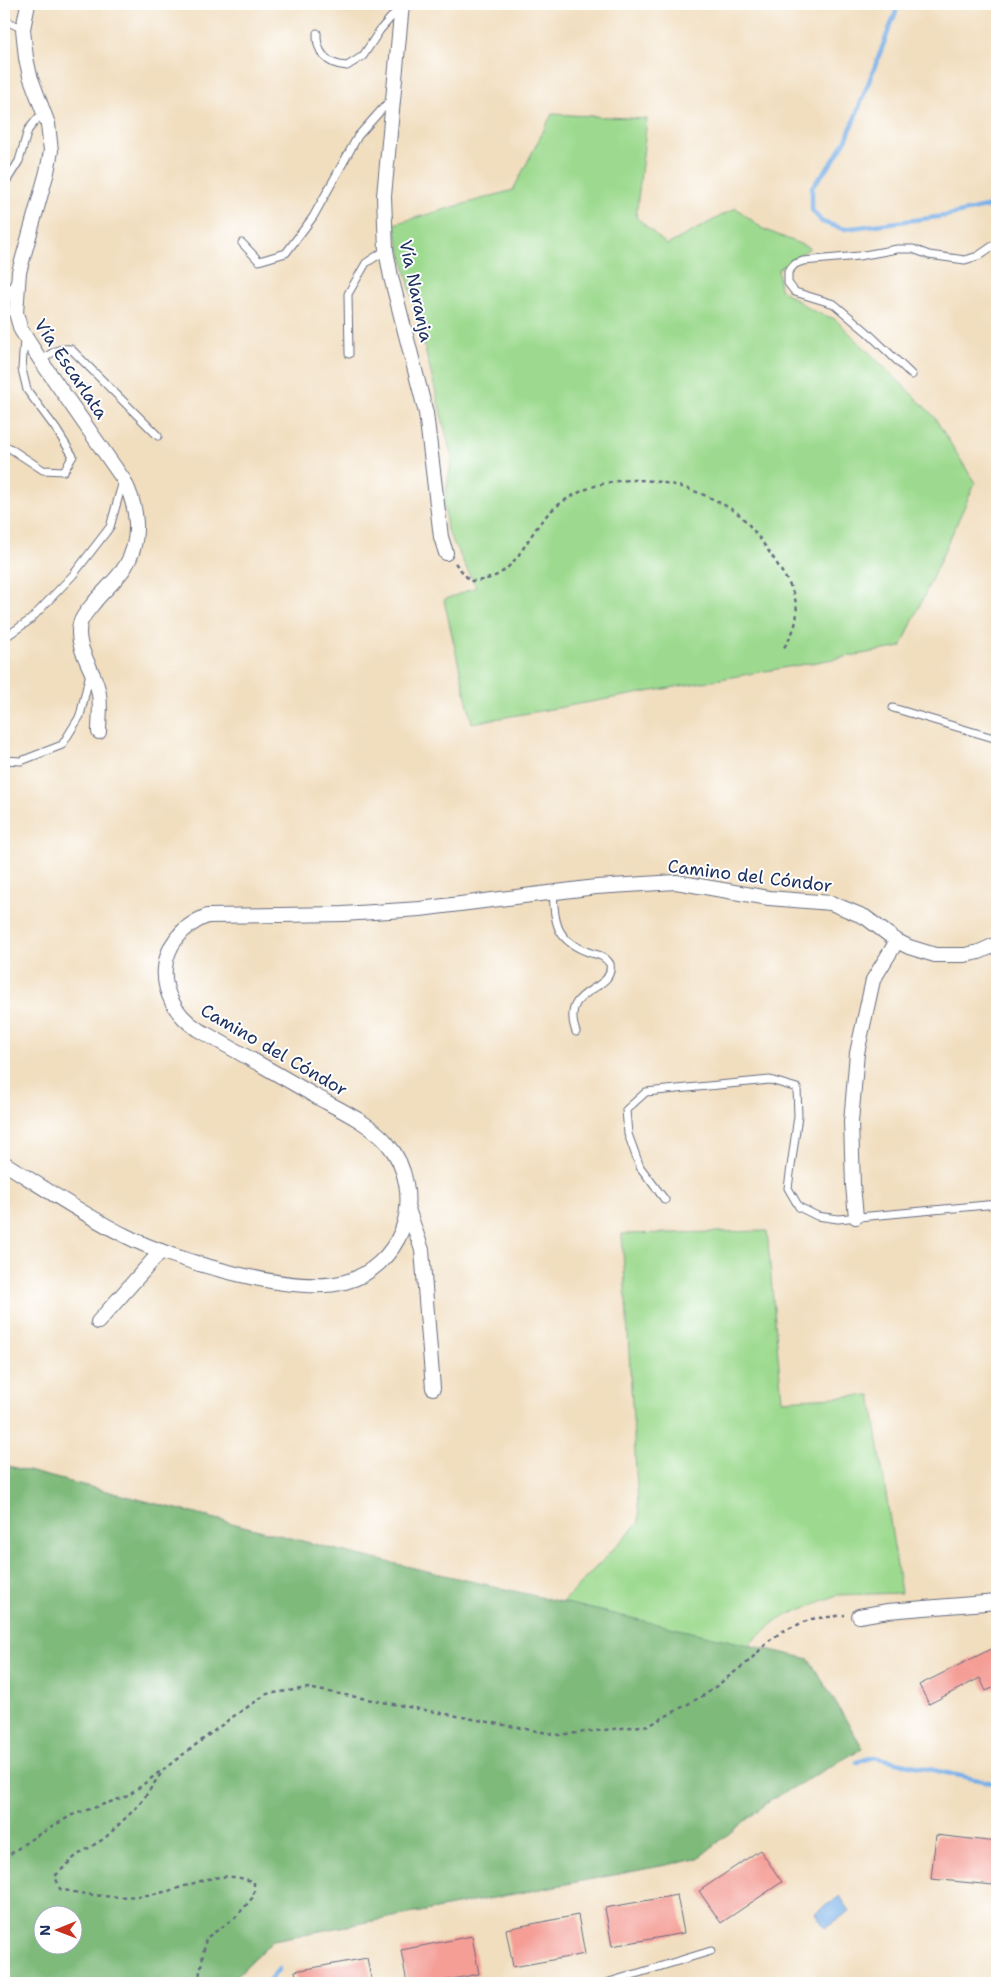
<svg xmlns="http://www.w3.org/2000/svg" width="1001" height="1987" viewBox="0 0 1001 1987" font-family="'Shantell Sans',sans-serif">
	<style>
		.green { fill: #9dda8f; stroke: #5c8476; fill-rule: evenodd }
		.forest { fill: #7eba7a; stroke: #4c746c; fill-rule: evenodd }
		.water { fill: #78b0e8; stroke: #4a70a3 }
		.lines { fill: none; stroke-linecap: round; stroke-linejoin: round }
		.stream { stroke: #78b0e8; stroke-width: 4.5 }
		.building { fill: #f49e96 }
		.service-casing { stroke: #666c80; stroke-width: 9 }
		.minor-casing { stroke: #666c80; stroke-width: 16 }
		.path { stroke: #666c80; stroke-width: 2.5; stroke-dasharray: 4 4; stroke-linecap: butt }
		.service { stroke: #fff; stroke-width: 7 }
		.minor { stroke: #fff; stroke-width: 14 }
		.labels { text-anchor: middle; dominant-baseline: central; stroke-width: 4; stroke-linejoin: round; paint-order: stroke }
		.street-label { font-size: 18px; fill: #1b2f5e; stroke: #fff }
	</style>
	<rect width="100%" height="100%" fill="#fff"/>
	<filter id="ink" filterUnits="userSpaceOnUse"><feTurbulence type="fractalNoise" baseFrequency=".02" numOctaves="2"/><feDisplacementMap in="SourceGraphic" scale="10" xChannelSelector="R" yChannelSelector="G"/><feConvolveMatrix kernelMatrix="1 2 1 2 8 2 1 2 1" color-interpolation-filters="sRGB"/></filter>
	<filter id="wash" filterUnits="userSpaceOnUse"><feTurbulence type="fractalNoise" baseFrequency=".0096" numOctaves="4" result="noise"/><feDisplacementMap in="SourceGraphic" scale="20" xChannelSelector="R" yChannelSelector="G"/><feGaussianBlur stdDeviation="1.12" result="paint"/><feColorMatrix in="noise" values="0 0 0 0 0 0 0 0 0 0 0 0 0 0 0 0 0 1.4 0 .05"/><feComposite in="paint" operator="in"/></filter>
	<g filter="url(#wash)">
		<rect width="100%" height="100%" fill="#f1debf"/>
		<g class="green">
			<path d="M552 114 647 119 636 217 667 245 736 208 763 229 810 248 778 269 780 289 813 311 835 319 933 415 975 483 901 647 472 723 444 600 476 587 447 530 444 504 452 458 394 224 513 190Z"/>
			<path d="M767 1231 782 1400 871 1395 901 1593 837 1595 778 1619 748 1645 809 1659 863 1748 771 1800 697 1859 273 1940 229 1983H4V1465L349 1553 562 1603 639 1522 622 1234ZM42 1914H72V1944H42Z"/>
		</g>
		<path class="forest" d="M4 1465 349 1553 809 1659 863 1748 771 1800 697 1859 273 1940 229 1983H4ZM42 1914H72V1944H42Z"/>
		<path class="water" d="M840 1896 850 1911 825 1928 815 1913Z"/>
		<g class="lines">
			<g class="stream">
				<path d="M899 4 847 138 833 161 812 187V210L822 222 844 229 945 216 990 206 997 207"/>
				<path d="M857 1762 874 1757 997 1784"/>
				<path d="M267 1983 279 1969"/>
			</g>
		</g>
		<g id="blocks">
			<g class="building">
				<path d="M997 1646V1686L986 1691 980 1678 929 1704 919 1685Z"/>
				<path d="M936 1835 997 1842 993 1885 931 1879Z"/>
				<path d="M760 1850 782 1882 721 1923 699 1891Z"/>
				<path d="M677 1895 684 1933 612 1946 605 1908Z"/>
				<path d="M578 1915 585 1954 513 1967 506 1929Z"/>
				<path d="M472 1936 479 1974 431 1983H407L401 1950Z"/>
				<path d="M367 1958 372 1983H297L295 1971Z"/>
			</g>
		</g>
	</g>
	<g filter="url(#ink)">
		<use href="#blocks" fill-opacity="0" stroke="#666c80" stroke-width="1"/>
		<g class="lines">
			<defs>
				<g id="service">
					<path d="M4 20 23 29"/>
					<path d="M317 33C316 52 327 65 347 66L363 56 380 30 400 7"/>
					<path d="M4 185 19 161 28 130 43 112"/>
					<path d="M242 243 259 261 286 253 313 217 358 136 392 98"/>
					<path d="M4 304 15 281"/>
					<path d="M349 354 348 294 366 263 386 250"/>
					<path d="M41 361C51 353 58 347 71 349L158 436"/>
					<path d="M912 375 867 332 834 304 795 292 788 283V272L795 264 803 261 859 256 897 249H913L929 255 965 260 978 256 997 243"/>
					<path d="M8 447 43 470 64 471 73 456 56 429 27 390 22 369 24 339"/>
					<path d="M4 638 30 620 73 575 110 527 123 481"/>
					<path d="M893 708 997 739"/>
					<path d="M4 760 21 761 62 745 80 716 90 673"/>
					<path d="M553 892C555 925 556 941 591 953 599 955 605 956 610 964 615 994 559 985 576 1032"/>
					<path d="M665 1200 640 1167 628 1134 626 1110 646 1092 770 1080 797 1088 798 1116 788 1188 799 1207 817 1216 838 1219 997 1204"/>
					<path d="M606 1983 711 1951"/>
				</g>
				<g id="minor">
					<path d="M28 4 23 29 26 58 30 76 48 124 51 151 47 172 19 272 16 313 21 330 41 361 123 479C138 506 142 540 125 567 117 579 106 589 97 599 92 606 82 615 80 624 74 649 96 671 99 694 101 706 99 720 99 732"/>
					<path d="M402 4 384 196 386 250 391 277 426 413 441 537 446 553"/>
					<path d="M4 1163C44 1188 84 1215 126 1236 172 1260 294 1296 345 1282 371 1275 392 1255 402 1230 413 1201 407 1166 387 1143 371 1124 339 1109 317 1097 277 1074 237 1051 197 1029 151 998 154 937 207 916L343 914 420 909 596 887 676 882 769 898 831 903 865 917 897 941 909 947 935 955H965L979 952 997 944"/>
					<path d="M408 1209 422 1250 433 1388"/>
					<path d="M856 1217 853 1185 851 1122 857 1053 873 980 897 941"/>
					<path d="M98 1322 161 1251"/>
					<path d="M859 1616 888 1611 997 1602"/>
				</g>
			</defs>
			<use href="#service" class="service-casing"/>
			<use href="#minor" class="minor-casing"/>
			<g class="path">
				<path d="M455 563 470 581C519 581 522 537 552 510 606 464 680 476 736 512 749 521 774 558 782 572 800 600 803 620 783 649"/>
				<path d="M4 1859 28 1841 72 1815 128 1796 162 1770"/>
				<path d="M198 1983 206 1938 234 1919 254 1896V1882C248 1880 242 1878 235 1877 211 1874 187 1887 164 1892 130 1900 93 1897 60 1889L55 1876 76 1856 105 1838 140 1804 164 1769 231 1718 267 1694 308 1688 558 1735 650 1725 706 1694 749 1661 770 1640 783 1631 811 1619 845 1615"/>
			</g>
			<use href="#service" class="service"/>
			<use href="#minor" class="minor"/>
		</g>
	</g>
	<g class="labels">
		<g class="street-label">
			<text transform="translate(416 291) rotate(78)">Vía Naranja</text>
			<text transform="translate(71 369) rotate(56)">Vía Escarlata</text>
			<text transform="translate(750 876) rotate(7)">Camino del Cóndor</text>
			<text transform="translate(274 1050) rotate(30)">Camino del Cóndor</text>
		</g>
	</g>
	<rect width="1001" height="1987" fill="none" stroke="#fff" stroke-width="20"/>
	<g transform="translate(58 1930) rotate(269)"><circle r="24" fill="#ffffff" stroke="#a4acbf"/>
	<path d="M0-4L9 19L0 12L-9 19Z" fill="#c8321e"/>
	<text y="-8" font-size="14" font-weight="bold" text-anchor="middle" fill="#1b2f5e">N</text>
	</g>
</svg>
